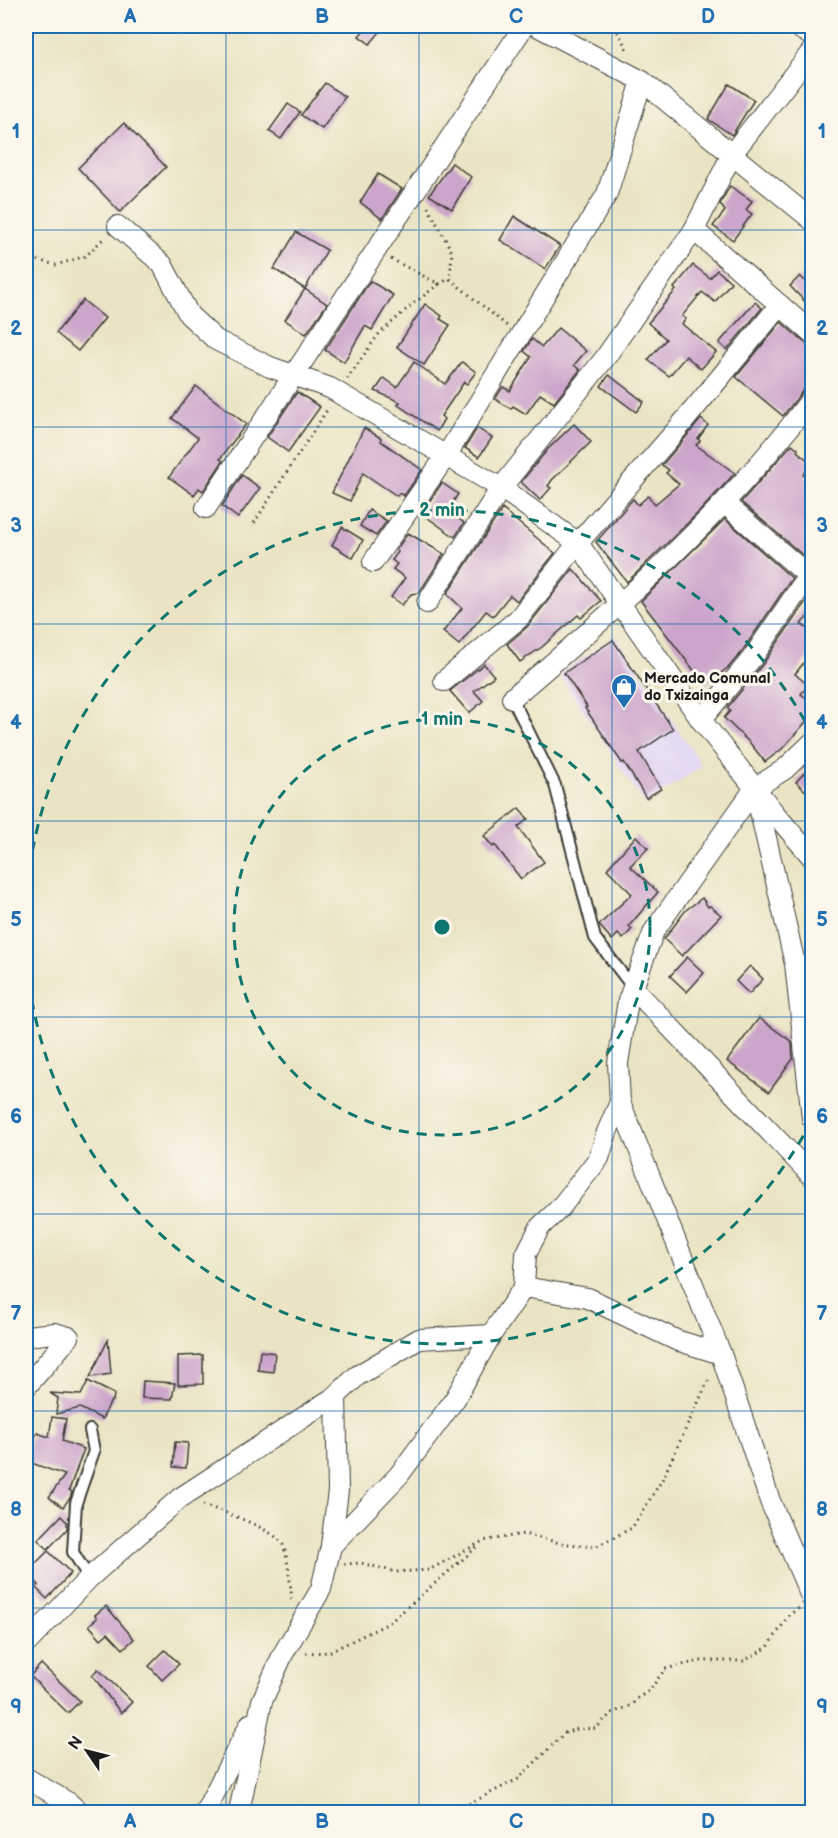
<svg xmlns="http://www.w3.org/2000/svg" width="838" height="1838" viewBox="0 0 838 1838" font-family="'Balsamiq Sans',sans-serif">
	<style>
		.built { fill: #e0d4f4 }
		.building { fill: #cca5ca }
		.lines { fill: none; stroke-linecap: round; stroke-linejoin: round }
		.service-casing { stroke: #3b3a35; stroke-width: 14 }
		.minor-casing { stroke: #3b3a35; stroke-width: 22 }
		.path { stroke: #3b3a35; stroke-width: 3; stroke-dasharray: 1.5 4.5; stroke-linecap: butt }
		.service { stroke: #fff; stroke-width: 10 }
		.minor { stroke: #fff; stroke-width: 20 }
		.grid { fill: none; stroke: #1f6fb2; stroke-width: 1.5; stroke-opacity: 0.55 }
		.ring { fill: none; stroke: #0f766e; stroke-width: 3; stroke-dasharray: 10 8 }
		.labels { text-anchor: middle; dominant-baseline: central; stroke-width: 6; stroke-linejoin: round; paint-order: stroke }
		.poi-label { font-size: 15px; font-weight: bold; fill: #1c1c1c; stroke: #fbf7ec; text-anchor: start }
		.centre { fill: #0f766e; stroke: #fbf7ec; stroke-width: 3 }
		.ring-label { font-size: 18px; text-anchor: middle; font-weight: bold; fill: #0f766e; stroke: #fbf7ec; stroke-width: 6; stroke-linejoin: round; paint-order: stroke }
		.neatline { fill: none; stroke: #1f6fb2; stroke-width: 2 }
		.grid-label { font-size: 20px; text-anchor: middle; font-weight: bold; fill: #1f6fb2 }
	</style>
	<rect width="100%" height="100%" fill="#fbf7ec"/>
	<filter id="ink" filterUnits="userSpaceOnUse"><feTurbulence type="fractalNoise" baseFrequency=".0167" numOctaves="2"/><feDisplacementMap in="SourceGraphic" scale="12" xChannelSelector="R" yChannelSelector="G"/><feConvolveMatrix kernelMatrix="1 2 1 2 8 2 1 2 1" color-interpolation-filters="sRGB"/></filter>
	<filter id="wash" filterUnits="userSpaceOnUse"><feTurbulence type="fractalNoise" baseFrequency=".008" numOctaves="4" result="noise"/><feDisplacementMap in="SourceGraphic" scale="24" xChannelSelector="R" yChannelSelector="G"/><feGaussianBlur stdDeviation="1.35" result="paint"/><feColorMatrix in="noise" values="0 0 0 0 0 0 0 0 0 0 0 0 0 0 0 0 0 1.4 0 .05"/><feComposite in="paint" operator="in"/></filter>
	<g filter="url(#wash)">
		<rect width="100%" height="100%" fill="#eae4c4"/>
		<path class="built" d="M616 636 702 766 645 804 559 674Z"/>
		<g id="blocks">
			<g class="building">
				<path d="M367 26H372L380 32 370 44 359 36Z"/>
				<path d="M325 83 345 97 322 129 301 115Z"/>
				<path d="M729 84 754 100 732 135 708 119Z"/>
				<path d="M288 104 300 112 281 139 269 131Z"/>
				<path d="M124 123 166 167 120 212 78 168Z"/>
				<path d="M452 163 471 177 452 209 429 195Z"/>
				<path d="M378 174 402 189 382 219 360 202Z"/>
				<path d="M730 186 752 201 746 210 752 214 733 240 713 226 725 211 720 204Z"/>
				<path d="M514 216 560 246 545 269 500 240Z"/>
				<path d="M296 232 327 250 305 289 327 304 306 334 285 320 305 289 274 269Z"/>
				<path d="M693 265 710 278 717 270 731 282 715 302 702 292 682 316 686 319 682 324 716 352 701 369 686 356 669 376 648 360 666 339 648 323 676 290 674 288Z"/>
				<path d="M800 276 813 289V310L790 286Z"/>
				<path d="M370 281 393 295 372 330 365 326 344 362 325 350Z"/>
				<path d="M83 300 105 318 78 351 56 333Z"/>
				<path d="M755 302 762 308 727 350 719 343Z"/>
				<path d="M425 304 442 316 440 319 450 325 424 365 397 347Z"/>
				<path d="M781 322 804 342 813 346V371L807 378 809 380 807 382 808 384 783 416 736 377Z"/>
				<path d="M558 328 586 351 574 365 580 370 554 403 540 394 526 414 513 406 511 409 495 399 503 387 510 391 531 357 524 351 532 339 542 347Z"/>
				<path d="M414 362 445 384 462 362 476 372 467 384 464 382 441 416 444 419 437 431 398 405 400 402 375 391 384 378 397 387Z"/>
				<path d="M609 375 644 402 636 412 601 386Z"/>
				<path d="M196 386 246 424 220 459 223 461 203 491 199 488 194 495 169 477 198 438 172 418Z"/>
				<path d="M297 392 320 407 288 452 267 437Z"/>
				<path d="M701 419 708 425 698 439 700 441 696 445 735 473 700 511 627 582 596 542 633 499 638 505 648 496 655 504 679 484 666 473 669 470 662 465Z"/>
				<path d="M574 424 591 442 552 480 548 486 551 488 540 500 521 482 548 449Z"/>
				<path d="M364 428 381 438V441L422 470 404 496 399 493 397 496 363 473 350 501 332 493Z"/>
				<path d="M477 428 492 438 479 457 465 448Z"/>
				<path d="M792 444 798 449 797 451 812 464 803 475 813 482V550L806 558 741 502Z"/>
				<path d="M242 475 260 488 238 518 222 506Z"/>
				<path d="M442 483 458 494 448 510 464 523 455 537 421 513Z"/>
				<path d="M502 509 555 553 517 601 510 595 493 616 486 611 459 645 443 632 462 608 447 594Z"/>
				<path d="M369 510 387 521 376 536 360 526Z"/>
				<path d="M725 519 792 578 743 650 729 667 705 685 641 601Z"/>
				<path d="M342 527 363 540 353 558 332 545Z"/>
				<path d="M408 533 444 554 419 593 411 594 402 605 391 597 405 578 393 569 397 564 392 560 398 552 396 550Z"/>
				<path d="M573 569 601 601 581 618 578 615 542 647 520 662 507 644 527 627Z"/>
				<path d="M813 591V611L801 624 813 632V651L795 674 808 685 801 694 813 703V714L782 749 765 762 750 743 724 718 730 711 727 708 763 664Z"/>
				<path d="M613 640 673 729 639 752 661 789 646 798 624 762 622 763 585 708 587 707 564 673Z"/>
				<path d="M484 664 494 676 474 691 483 701 469 713 450 691Z"/>
				<path d="M805 772 813 780V798L796 782Z"/>
				<path d="M519 808 528 819 518 827 544 862 521 879 495 845 493 847 484 836Z"/>
				<path d="M636 836 648 848 630 866 658 892 629 926 632 929 623 939 618 934 612 940 599 925 632 894 607 869Z"/>
				<path d="M702 898 708 907 710 906 721 915 682 956 664 939 686 910Z"/>
				<path d="M687 957 704 973 687 992 670 976Z"/>
				<path d="M750 966 763 979 749 994 736 981Z"/>
				<path d="M759 1018 792 1042 793 1059 769 1092 727 1061Z"/>
				<path d="M108 1340 111 1374 90 1377Z"/>
				<path d="M260 1351 275 1353 273 1372 258 1370Z"/>
				<path d="M203 1355V1384L178 1385V1356Z"/>
				<path d="M88 1381 114 1394 113 1401H111L102 1419 80 1408 56 1414 58 1398 50 1393 81 1395Z"/>
				<path d="M143 1381 175 1383 172 1399 142 1398Z"/>
				<path d="M52 1417 66 1419 62 1441 84 1449 69 1490 72 1492 70 1498 63 1507 49 1497 65 1475 26 1461 31 1436 35 1437 37 1433 49 1437Z"/>
				<path d="M175 1442 188 1443 186 1468 173 1467Z"/>
				<path d="M61 1516 67 1522V1529L48 1549 38 1540Z"/>
				<path d="M48 1551 71 1573 47 1599 36 1588 39 1585 27 1572Z"/>
				<path d="M106 1606 134 1639 123 1649 108 1633 101 1639 89 1625 97 1618 95 1615Z"/>
				<path d="M165 1650 179 1664 162 1680 149 1666Z"/>
				<path d="M41 1664 80 1701 68 1713 30 1676Z"/>
				<path d="M98 1669 132 1702 121 1713 92 1675Z"/>
			</g>
		</g>
	</g>
	<g filter="url(#ink)">
		<use href="#blocks" fill-opacity="0" stroke="#3b3a35" stroke-width="1.5"/>
		<g class="lines">
			<defs>
				<g id="service">
					<path d="M512 698 555 785 595 938 633 988"/>
					<path d="M89 1578 73 1552 76 1503 94 1451 90 1430"/>
				</g>
				<g id="minor">
					<path d="M537 26 642 81 812 220"/>
					<path d="M796 26 812 36"/>
					<path d="M118 226 162 264 189 315 216 340 270 367 330 388 501 488 578 543 701 720 776 815 812 857"/>
					<path d="M694 230 812 333"/>
					<path d="M724 503 812 579"/>
					<path d="M206 508 524 26"/>
					<path d="M373 562 446 456 607 194 642 81"/>
					<path d="M427 603 501 488 605 358 694 230 732 154 812 51"/>
					<path d="M444 681 518 619 578 543 680 426 780 305"/>
					<path d="M512 698C620 606 727 513 812 398"/>
					<path d="M701 720 753 657 812 570"/>
					<path d="M756 794 795 964 812 1118"/>
					<path d="M633 988 812 1176"/>
					<path d="M524 1287 526 1254 540 1227 560 1208 599 1158 607 1132 620 1102"/>
					<path d="M26 1336 55 1333 69 1337 26 1387"/>
					<path d="M721 1354 620 1102 618 1063 628 1001 654 931 755 788 785 769 812 743"/>
					<path d="M331 1546 399 1475 455 1399 491 1335"/>
					<path d="M26 1644 89 1578 180 1498 336 1396 357 1376 419 1339 491 1335 524 1287 588 1298 676 1340 721 1354 770 1501 812 1599"/>
					<path d="M26 1778 69 1803 79 1812"/>
					<path d="M205 1812 250 1724"/>
					<path d="M239 1812 262 1701 283 1654 321 1589 331 1546 338 1491 336 1396"/>
				</g>
			</defs>
			<use href="#service" class="service-casing"/>
			<use href="#minor" class="minor-casing"/>
			<g class="path">
				<path d="M615 26 628 52"/>
				<path d="M428 207 452 252 450 279 507 326"/>
				<path d="M26 257 56 265 86 256 104 238"/>
				<path d="M391 259 439 284 449 279"/>
				<path d="M347 379 378 335 409 307 439 284"/>
				<path d="M254 523 329 407"/>
				<path d="M203 1505C222 1511 271 1528 282 1543 288 1553 291 1590 292 1603"/>
				<path d="M344 1564 361 1563 396 1572 429 1570 483 1541 524 1534 560 1543 595 1547 632 1528 662 1480 710 1377"/>
				<path d="M306 1653 329 1652 389 1623 477 1547"/>
				<path d="M453 1812 518 1779 566 1732 578 1729 596 1728 612 1713 632 1705 636 1699 649 1691 665 1669 700 1661H744L768 1647 789 1615 799 1608"/>
			</g>
			<use href="#service" class="service"/>
			<use href="#minor" class="minor"/>
		</g>
	</g>
	<path class="grid" d="M226 26V1812M419 26V1812M612 26V1812M26 230H812M26 427H812M26 624H812M26 821H812M26 1017H812M26 1214H812M26 1411H812M26 1608H812"/>
	<g class="ring">
		<circle cx="442" cy="927" r="208"/>
		<path d="M812 1120A417 417 0 0 1 26 949M26 905A417 417 0 0 1 812 734"/>
	</g>
	<defs>
		<symbol id="shop-pin" viewBox="-11 -11 22 30"><path d="M0 17L-7.5 6A9.5 9.5 0 1 1 7.5 6Z" fill="#1f6fb2" stroke="#fbf7ec"/><path d="M-5-2.5h2.3a2.7 3.5 0 0 1 5.4 0H5L5.5 6h-11ZM-1.5-2.5h3a1.5 2.3 0 0 0-3 0Z" fill="#fff"/></symbol>
	</defs>
	<g fill-rule="evenodd">
		<use href="#shop-pin" x="609" y="672" width="30" height="40"/>
	</g>
	<g class="labels">
		<g class="poi-label">
			<text x="644" y="678">Mercado Comunal<tspan x="644" dy="17">do Txizainga</tspan></text>
		</g>
	</g>
	<circle cx="442" cy="927" r="9" class="centre"/>
	<g class="ring-label">
		<text x="442" y="516">2 min</text>
		<text x="442" y="725">1 min</text>
	</g>
	<rect width="838" height="1838" fill="none" stroke="#fbf7ec" stroke-width="66"/>
	<g transform="translate(87 1751) rotate(305)" stroke="#fbf7ec" stroke-width="4.5" paint-order="stroke">
	<path d="M0-4.5L10 22L0 15L-10 22Z" fill="#1c1c1c"/>
	<text y="-9" font-size="16" font-weight="bold" text-anchor="middle" fill="#1c1c1c">N</text>
	</g>
	<rect x="33" y="33" width="772" height="1772" class="neatline"/>
	<g class="grid-label">
		<text x="130" y="23">A</text>
		<text x="322" y="23">B</text>
		<text x="516" y="23">C</text>
		<text x="708" y="23">D</text>
		<text x="16" y="138">1</text>
		<text x="822" y="138">1</text>
		<text x="16" y="335">2</text>
		<text x="822" y="335">2</text>
		<text x="16" y="532">3</text>
		<text x="822" y="532">3</text>
		<text x="16" y="729">4</text>
		<text x="822" y="729">4</text>
		<text x="16" y="926">5</text>
		<text x="822" y="926">5</text>
		<text x="16" y="1123">6</text>
		<text x="822" y="1123">6</text>
		<text x="16" y="1320">7</text>
		<text x="822" y="1320">7</text>
		<text x="16" y="1516">8</text>
		<text x="822" y="1516">8</text>
		<text x="16" y="1713">9</text>
		<text x="822" y="1713">9</text>
		<text x="130" y="1828">A</text>
		<text x="322" y="1828">B</text>
		<text x="516" y="1828">C</text>
		<text x="708" y="1828">D</text>
	</g>
</svg>
